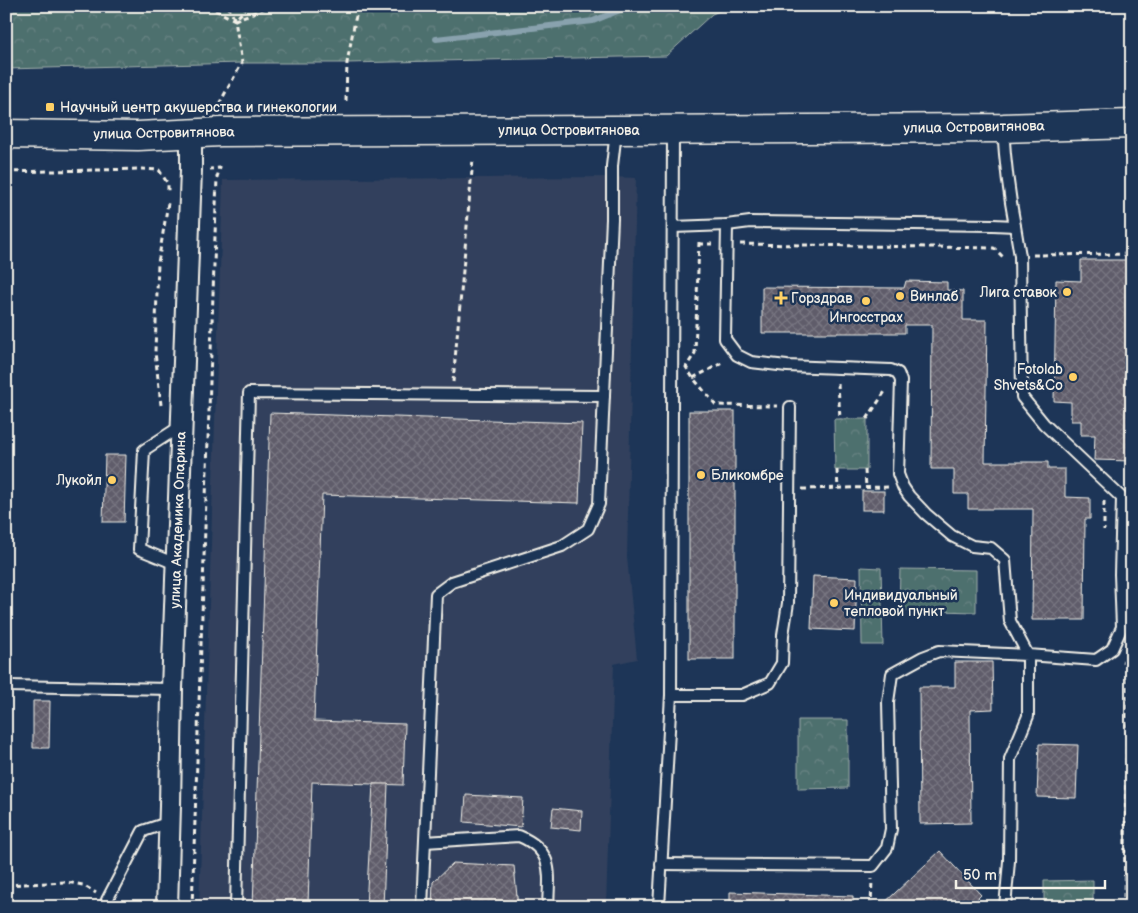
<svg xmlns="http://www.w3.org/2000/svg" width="1138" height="913" viewBox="0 0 1138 913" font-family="'Balsamiq Sans',sans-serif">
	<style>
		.built { fill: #31415d }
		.forest { fill: url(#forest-crowns); stroke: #a1b0ab }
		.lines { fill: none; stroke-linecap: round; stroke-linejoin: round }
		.stream { stroke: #89a2ae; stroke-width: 6 }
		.building { fill: url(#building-cross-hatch); stroke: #f4f1e8 }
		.lane-casing { stroke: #f4f1e8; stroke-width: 14 }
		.street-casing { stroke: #f4f1e8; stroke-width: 24 }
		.secondary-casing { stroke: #f4f1e8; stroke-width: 31 }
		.path { stroke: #f4f1e8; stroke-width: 3; stroke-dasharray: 5 4; stroke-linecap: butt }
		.lane { stroke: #1d3557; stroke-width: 10 }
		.street { stroke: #1d3557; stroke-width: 20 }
		.secondary { stroke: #1d3557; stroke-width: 28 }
		.poi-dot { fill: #ffd166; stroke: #1d3557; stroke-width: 2 }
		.labels { text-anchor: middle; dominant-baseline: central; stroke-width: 5; stroke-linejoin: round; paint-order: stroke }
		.poi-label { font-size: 14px; fill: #f4f1e8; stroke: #1d3557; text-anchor: start }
		.street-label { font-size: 14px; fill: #f4f1e8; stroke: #1d3557 }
	</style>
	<defs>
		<pattern id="forest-crowns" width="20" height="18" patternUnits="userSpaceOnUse" patternTransform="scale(1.25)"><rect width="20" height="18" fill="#4e6f6e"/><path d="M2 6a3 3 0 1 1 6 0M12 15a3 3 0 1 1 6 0" fill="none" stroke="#688483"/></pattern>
		<pattern id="building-cross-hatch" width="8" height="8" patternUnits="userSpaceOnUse" patternTransform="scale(1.25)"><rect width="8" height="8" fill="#5f5c6b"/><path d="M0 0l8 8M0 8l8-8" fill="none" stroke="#777480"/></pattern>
	</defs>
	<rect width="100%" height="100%" fill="#1d3557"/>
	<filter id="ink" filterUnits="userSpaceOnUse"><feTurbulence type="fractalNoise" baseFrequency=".02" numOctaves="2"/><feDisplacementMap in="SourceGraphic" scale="10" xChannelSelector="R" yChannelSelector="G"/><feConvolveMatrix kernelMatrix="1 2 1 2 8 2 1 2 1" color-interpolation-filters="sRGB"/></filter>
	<g filter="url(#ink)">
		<path class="built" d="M612 177 636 178 627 557 637 659 614 664 606 907H199L223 180Z"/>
		<g class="forest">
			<path d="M6 6H732L712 14 666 56 347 63H242L6 69Z"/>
			<path d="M834 419H867V470H835Z"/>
			<path d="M861 567 881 568 883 645H862Z"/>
			<path d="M900 569 976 570V612L899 610Z"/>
			<path d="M798 720H848V788L798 789Z"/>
			<path d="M1093 880V907H1044V881Z"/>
		</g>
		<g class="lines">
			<path class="stream" d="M436 39 593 21 630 6"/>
		</g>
		<g class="building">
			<path d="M1081 260H1132V461L1094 460 1095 435H1081V421H1071V402L1054 401 1056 280 1081 281Z"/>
			<path d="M906 281 947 282V290L963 291V320H987L985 462H1048V469H1065V497L1090 498V519H1085L1084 620H1032L1033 509H968V494H954V469H931L932 325H905V333H762V287L904 288Z"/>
			<rect x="689" y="411" width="46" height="248"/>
			<path d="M270 413 582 423 579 503 322 495 314 721 405 724 403 785 312 782 308 904 393 907H253Z"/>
			<path d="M105 455H126L124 522H103Z"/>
			<rect x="862" y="491" width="22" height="19"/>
			<path d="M813 576 857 578 855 631 811 629Z"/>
			<path d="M955 662H992L993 709 970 710 971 823 920 824 919 687H955Z"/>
			<path d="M33 701H50L49 748H33Z"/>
			<path d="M1039 744 1078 745 1076 798 1037 797Z"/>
			<path d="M373 784H388L383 907 366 906Z"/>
			<path d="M466 795 523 798 521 827 464 822Z"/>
			<path d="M553 808 582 811 581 830 551 827Z"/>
			<path d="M940 851 981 895 969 907H880Z"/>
			<path d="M453 863 514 866 518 907H432L433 882Z"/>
			<path d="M730 892 853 896V907H730Z"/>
		</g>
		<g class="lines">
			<defs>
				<g id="lane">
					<path d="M727 225 725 339 737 355 751 362 787 366 891 370 898 373 901 381 898 474 903 487 909 496 926 514 952 536 972 546 991 548 1005 560 1010 621 1028 655 1096 660 1112 649 1122 627 1120 574 1122 498 1044 424 1022 397 1020 256 1015 226"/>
					<path d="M673 227 727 225 750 222 993 225 1015 226C1009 194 1005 161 1003 128"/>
					<path d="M176 564 139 549 144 450 181 426"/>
					<path d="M6 686 172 689"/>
					<path d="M671 695H742L770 683 782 663 783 635 788 603 790 407"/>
					<path d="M425 842 519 836C555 851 549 874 548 907"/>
					<path d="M661 864 873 866 887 848 891 829 888 702 892 674 923 657 939 651 1028 655V716L1010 759 1009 861 1005 907"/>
					<path d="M105 907 107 900 143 831 170 822"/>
					<path d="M236 907 249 393 604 396"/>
					<path d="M422 907 436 594 452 582 562 546 588 529 599 504 612 219V166L616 131"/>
					<path d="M659 907 671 695 673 131"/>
				</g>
				<path id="street" d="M167 907 170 806 172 689 191 170V133"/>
				<path id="secondary" d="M6 134 138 136 221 132 1003 128 1132 124"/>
			</defs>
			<use href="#lane" class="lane-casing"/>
			<use href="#street" class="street-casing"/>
			<use href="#secondary" class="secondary-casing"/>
			<g class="path">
				<path d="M207 6 235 20 248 6"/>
				<path d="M228 6 235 20"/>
				<path d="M346 101 347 63 355 20 359 6"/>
				<path d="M219 104 242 63 235 20 271 6"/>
				<path d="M6 172 142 169 159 170 168 184V194"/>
				<path d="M699 242 695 353 686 367 693 378 716 405 777 406"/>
				<path d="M699 244H712"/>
				<path d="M740 244 994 248 1005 259"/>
				<path d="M1033 255 1132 254"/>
				<path d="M693 378 724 362"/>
				<path d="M453 382 473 159"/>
				<path d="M838 383 840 419"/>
				<path d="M161 405 155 352 158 263 168 203"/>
				<path d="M867 419 886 390"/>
				<path d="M837 470 838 489"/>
				<path d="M865 470 866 488"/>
				<path d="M802 489 889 487"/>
				<path d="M1104 501V530"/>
				<path d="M1122 661 1128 663H1132"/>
				<path d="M1126 798H1132"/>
				<path d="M1124 881H1132"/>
				<path d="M6 885 66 882 83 885 96 893"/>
				<path d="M192 907 217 177 220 168 210 169"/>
				<path d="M871 907 872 879"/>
				<path d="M1124 907 1128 651"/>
			</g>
			<use href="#lane" class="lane"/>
			<use href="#street" class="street"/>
			<use href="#secondary" class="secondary"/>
		</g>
	</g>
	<g class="poi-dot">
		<rect x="45" y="102" width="10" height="10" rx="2.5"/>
		<circle cx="1067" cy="292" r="5"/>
		<circle cx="900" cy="296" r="5"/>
		<path d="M778.5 290.5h5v5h5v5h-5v5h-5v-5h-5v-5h5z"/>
		<circle cx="866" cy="301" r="5"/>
		<circle cx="1073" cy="377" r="5"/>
		<circle cx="701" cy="475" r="5"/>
		<circle cx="112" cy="480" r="5"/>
		<circle cx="834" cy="603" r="5"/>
	</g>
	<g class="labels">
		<g class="poi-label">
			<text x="60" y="107">Научный центр акушерства и гинекологии</text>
			<text x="1057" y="292" text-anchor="end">Лига ставок</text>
			<text x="910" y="296">Винлаб</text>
			<text x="791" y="298">Горздрав</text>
			<text x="866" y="317" text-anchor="middle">Ингосстрах</text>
			<text x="1063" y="369" text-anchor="end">Fotolab<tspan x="1063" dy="16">Shvets&amp;Co</tspan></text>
			<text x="711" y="475">Бликомбре</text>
			<text x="102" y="480" text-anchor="end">Лукойл</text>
			<text x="844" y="595">Индивидуальный<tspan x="844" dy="16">тепловой пункт</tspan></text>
		</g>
		<g class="street-label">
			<text transform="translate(974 127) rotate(-1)">улица Островитянова</text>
			<text x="569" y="130">улица Островитянова</text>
			<text transform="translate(164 133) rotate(-1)">улица Островитянова</text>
			<text transform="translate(178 520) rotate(-88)">улица Академика Опарина</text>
		</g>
	</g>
	<rect width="1138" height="913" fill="none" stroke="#1d3557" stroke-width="25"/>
	<rect x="12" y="12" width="1113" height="888" fill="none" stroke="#f4f1e8" stroke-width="2" filter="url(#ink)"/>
	<path d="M956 880v8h149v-8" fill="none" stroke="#f4f1e8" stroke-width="2.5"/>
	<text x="963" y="880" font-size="15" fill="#f4f1e8" stroke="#1d3557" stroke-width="4" paint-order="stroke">50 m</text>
</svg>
